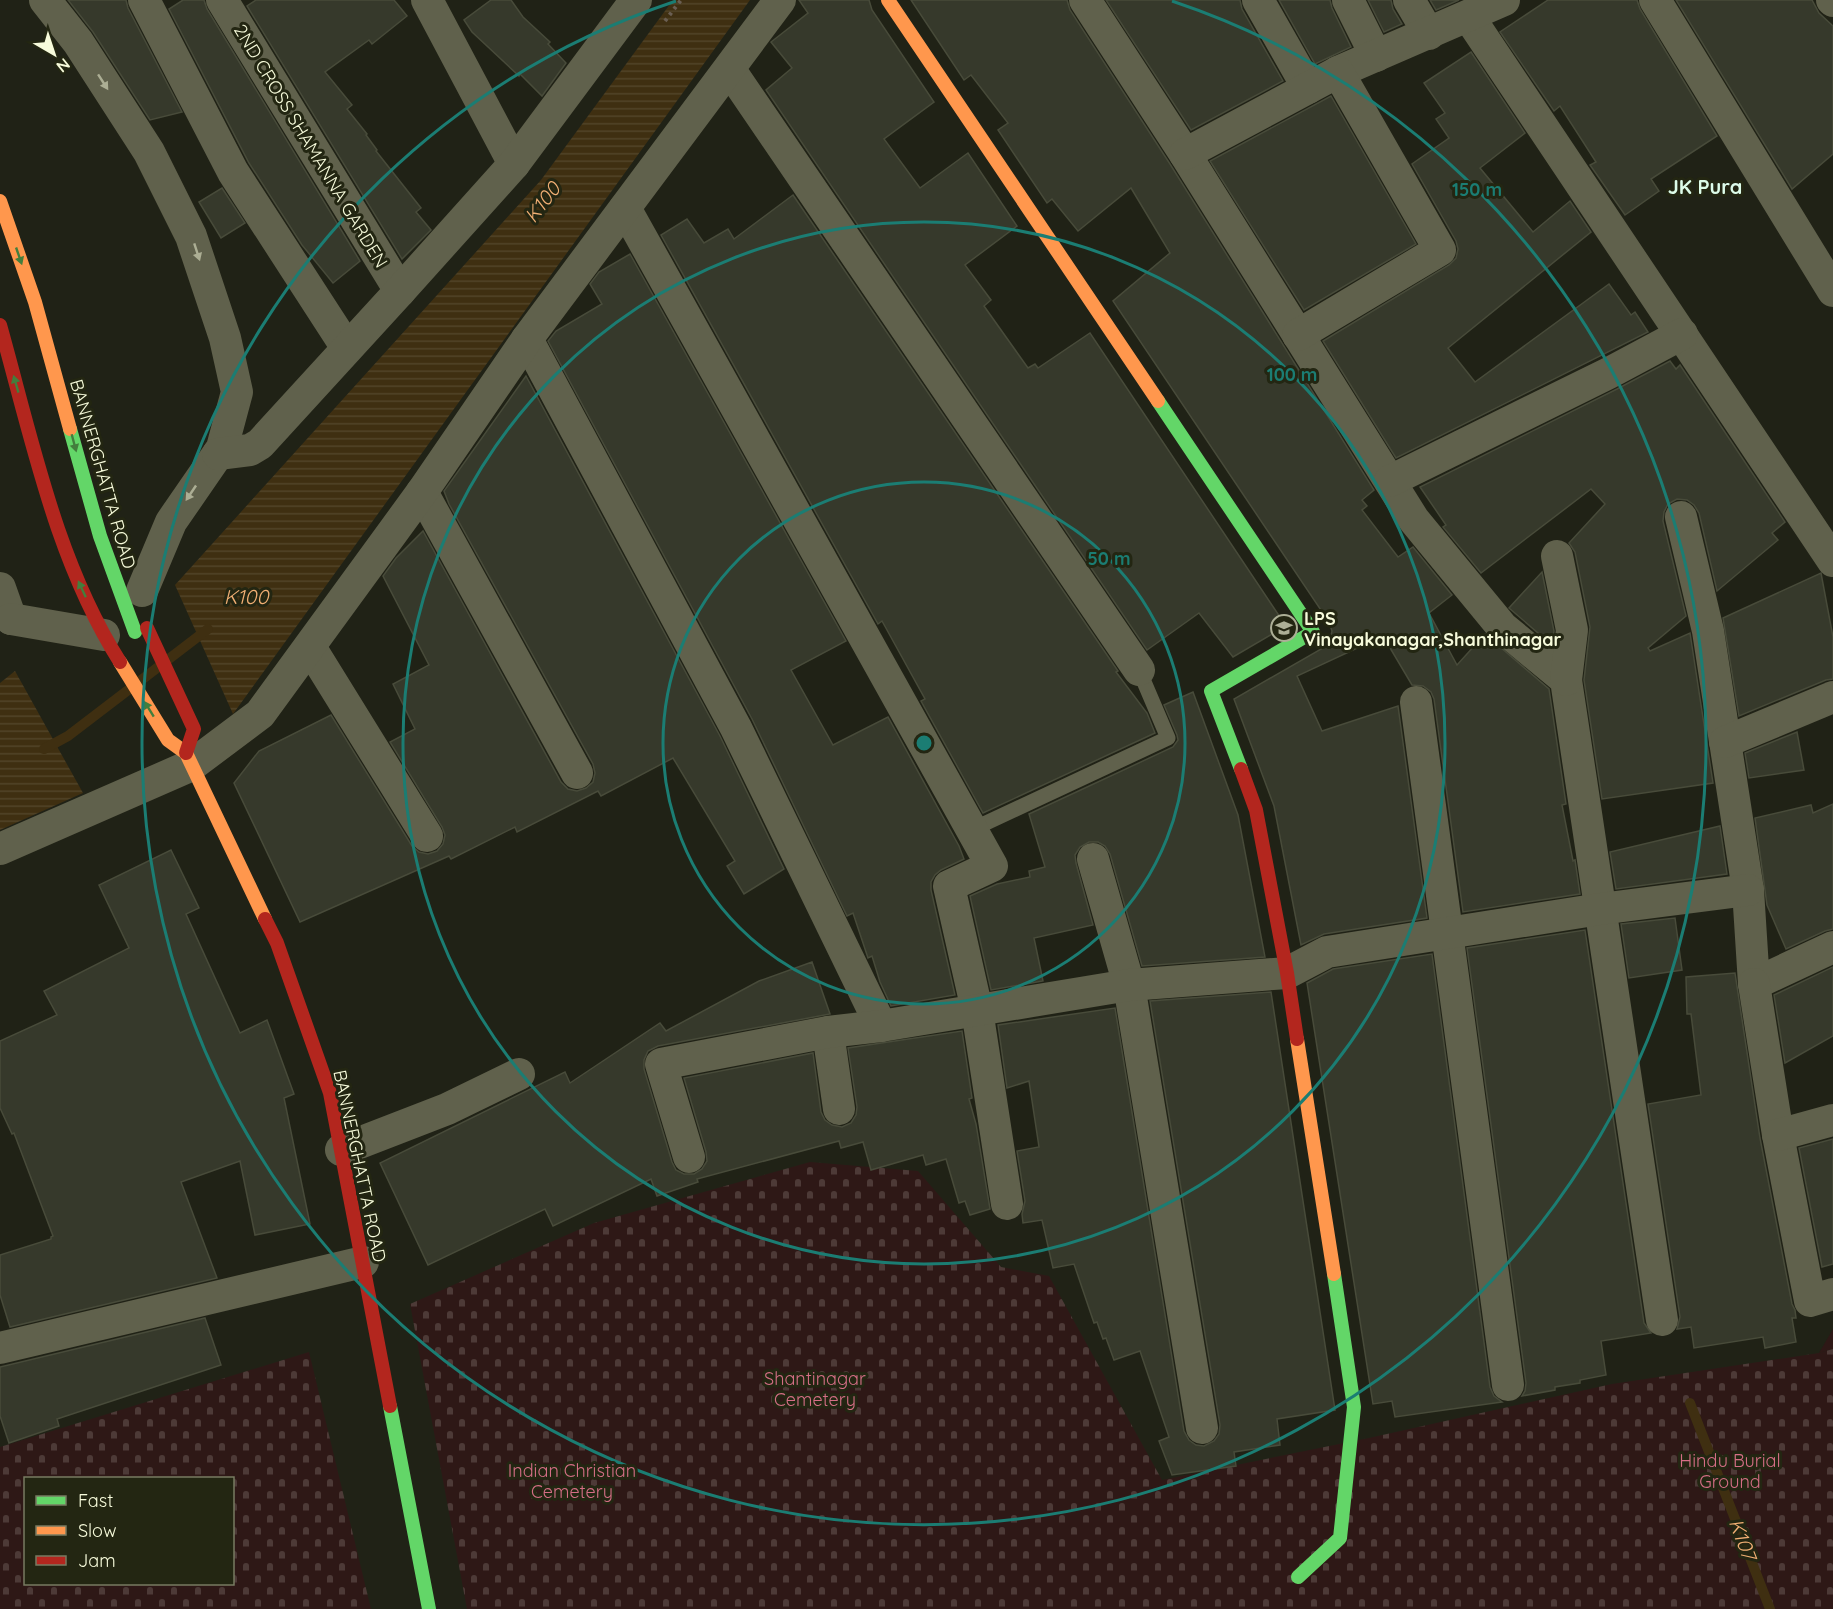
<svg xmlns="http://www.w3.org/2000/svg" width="1833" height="1609" viewBox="0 0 1833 1609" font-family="Quicksand,sans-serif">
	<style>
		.green { fill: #2e1816 }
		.cemetery { fill: url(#cemetery-stones); fill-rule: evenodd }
		.water { fill: url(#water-rules) }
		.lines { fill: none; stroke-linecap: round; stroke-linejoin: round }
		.stream { stroke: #3f2f11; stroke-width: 10 }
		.building { fill: #36392b; stroke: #484b3a; stroke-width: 1.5 }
		.path { stroke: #6a5e52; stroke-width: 4; stroke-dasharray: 3 4.5; stroke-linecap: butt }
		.lane { stroke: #60614c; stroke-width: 15 }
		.street { stroke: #60614c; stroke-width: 32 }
		.fast { stroke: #63d668; stroke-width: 14 }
		.slow { stroke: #ff974d; stroke-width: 14 }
		.jam { stroke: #b3261e; stroke-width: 14 }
		.jam-bridge { stroke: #b3261e; stroke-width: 14 }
		.oneway { fill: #acae94 }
		.oneway2 { fill: #437e3d }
		.ring { fill: none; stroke: #1b7d73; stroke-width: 3 }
		.labels { text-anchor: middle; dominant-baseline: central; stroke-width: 6; stroke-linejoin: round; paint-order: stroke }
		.street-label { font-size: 18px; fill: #f7fbdb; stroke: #232612 }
		.poi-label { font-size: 18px; font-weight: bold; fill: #f7fbdb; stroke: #232612; text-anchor: start }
		.park-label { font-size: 18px; fill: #d56e86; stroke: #232612 }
		.neighbourhood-label { font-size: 20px; font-weight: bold; fill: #ddfce9; stroke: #232612 }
		.water-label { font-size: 20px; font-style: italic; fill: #f1af74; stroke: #232612 }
		.centre { fill: #1b7d73; stroke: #232612; stroke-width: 3 }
		.ring-label { font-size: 18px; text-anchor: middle; font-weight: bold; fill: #1b7d73; stroke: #232612; stroke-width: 6; stroke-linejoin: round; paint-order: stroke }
	</style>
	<defs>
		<pattern id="cemetery-stones" width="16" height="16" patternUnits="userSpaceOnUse" patternTransform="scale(1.5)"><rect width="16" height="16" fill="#2e1816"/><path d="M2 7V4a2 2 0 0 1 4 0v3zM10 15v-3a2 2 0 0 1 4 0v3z" fill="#4d3a37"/></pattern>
		<pattern id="water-rules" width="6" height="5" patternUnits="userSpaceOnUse" patternTransform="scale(1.5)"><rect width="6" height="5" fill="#3f2f11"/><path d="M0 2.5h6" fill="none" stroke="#524428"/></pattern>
	</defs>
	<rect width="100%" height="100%" fill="#202216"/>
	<path class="green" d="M1833 1329V1349L1819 1353Z"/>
	<g class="cemetery">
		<path d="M810 1162 918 1171 1001 1267 1049 1276 1162 1480 1369 1438 1612 1384 1819 1353 1833 1349V1609H467L410 1304 594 1223Z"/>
		<path d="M309 1352 371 1609H0V1447ZM26 1478H232V1584H26Z"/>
	</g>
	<g class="water">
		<path d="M673 0H750L233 714 175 585 541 180Z"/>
		<path d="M15 671 83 793 0 830V683Z"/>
	</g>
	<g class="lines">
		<g class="stream">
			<path d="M44 749 68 736 208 629"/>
			<path d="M1690 1403 1770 1609"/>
		</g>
	</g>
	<g class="building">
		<path d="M68 0H126L128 8 182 112 150 120 93 32Z"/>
		<path d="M183 0H204L207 9 360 261 333 283 302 245 249 163 169 9Z"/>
		<path d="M256 0H394L407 16 372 44 369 40 325 72 352 105 347 109 367 134 366 135 377 150 376 151 421 208 416 212 431 230 402 259 247 6Z"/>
		<path d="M491 0H511L523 17 550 42 548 44 566 63 542 96 520 74 519 76 472 32 464 20Z"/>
		<path d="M799 0H869L872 10 934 102 884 139 920 188 968 153 1017 226 965 265 991 300 984 306 1028 368 1035 364 1038 368 1090 333 1286 626 1233 657 1199 613 1147 650 766 90 792 68 771 42 808 13Z"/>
		<path d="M911 0H1067L1070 10 1170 164 1374 490 1362 500 1367 506 1362 510 1398 557 1413 547 1452 595 1429 613 1457 665 1485 634 1549 689 1566 804 1562 805 1573 861 1575 860 1580 894 1463 912 1434 699 1431 692 1423 686 1412 685 1383 636 1297 676 1322 731 1398 706 1427 918 1324 934 1301 945 1274 806 1234 699 1323 648 1330 640 1332 631 1329 622 1113 301 1170 253 1131 188 1078 231 1052 199 1047 203 998 130 1008 123 971 75 964 80Z"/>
		<path d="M1106 0H1240L1242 9 1283 81 1191 130Z"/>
		<path d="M1279 0H1330L1332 8 1351 47 1315 64Z"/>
		<path d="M1368 0H1391L1393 9 1402 24 1384 32Z"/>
		<path d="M1430 0H1459L1436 10Z"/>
		<path d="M1548 0H1637L1640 9 1717 136 1651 179 1659 191 1625 215 1590 165 1596 162 1560 106 1554 111 1500 32Z"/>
		<path d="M1676 0H1812L1819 13 1833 26V154L1792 189Z"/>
		<path d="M1471 52 1525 133 1480 168 1533 232 1570 201 1591 232 1448 348 1475 382 1609 284 1631 315 1635 312 1648 332 1396 458 1323 341 1449 265 1456 258 1458 249 1456 241 1412 164 1449 138 1436 119 1445 113 1424 83Z"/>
		<path d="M1331 96 1416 244 1304 310 1210 161Z"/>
		<path d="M222 188 245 223 221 238 199 202Z"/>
		<path d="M793 195 1118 671 1116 672 1147 713 1155 733 983 813 921 701 925 699 882 621 878 624 661 235 687 219 704 243 728 229 734 239Z"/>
		<path d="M630 254 846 641 791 670 833 745 888 717 959 846 964 859 941 870 935 875 931 882V890L955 995 891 1006 880 982 872 956 868 958 853 913 847 916 752 719 548 341 556 331 602 304 590 284 599 272Z"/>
		<path d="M1670 361 1676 369 1680 365 1785 522 1772 533 1778 540 1717 591 1699 513 1694 505 1687 500 1677 499 1668 504 1664 512 1663 521 1686 616 1648 648 1650 651 1690 633 1713 783 1602 799 1584 680 1590 627 1575 552 1569 543 1605 504 1591 489 1481 573 1443 527 1446 525 1420 487 1617 389Z"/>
		<path d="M526 376 720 736 784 869 744 894 727 866 735 861 673 758 601 796 598 791 517 832 515 827 451 859 449 856 300 922 234 783 259 751 331 715 412 846 419 852 428 854 437 851 443 844 445 835 442 827 390 742 415 729 393 684 429 665 383 576 396 558 423 531 561 782 568 789 577 791 586 788 593 782 595 773 593 764 449 504 444 491Z"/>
		<path d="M1542 572 1554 631 1552 645 1509 608Z"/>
		<path d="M1821 573 1833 637V679L1826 680 1739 716 1723 618Z"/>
		<path d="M1193 692 1238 815 1265 957 1142 966 1110 854 1105 846 1098 842H1089L1080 847 1075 855 1076 863 1093 925 1034 938 1043 981 991 990 970 896 997 884 1030 877 1029 871 1045 867 1029 814 1173 747 1178 740 1177 735 1164 705Z"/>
		<path d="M1797 732 1804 770 1749 778 1745 753Z"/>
		<path d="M1833 804V929L1825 931 1786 949 1767 905 1755 818 1811 805 1813 813Z"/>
		<path d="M1720 826 1727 874 1616 889 1610 852Z"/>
		<path d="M171 850 199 908 186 914 240 1033 267 1020 294 1094 284 1098 310 1224 255 1235 240 1161 181 1182 217 1278 10 1327 0 1295V1255L51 1239V1237L53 1236 14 1133 12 1134 0 1108V1041L57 1015 44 991 129 948 99 885Z"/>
		<path d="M1675 918 1682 970 1629 978 1621 924Z"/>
		<path d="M1585 930 1644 1323 1651 1333 1601 1341 1606 1375 1580 1380V1383L1555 1387V1390L1522 1396 1525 1391 1526 1383 1467 948Z"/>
		<path d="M1432 954 1490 1387 1494 1396 1502 1402 1395 1417 1392 1401 1373 1404 1307 983 1333 969Z"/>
		<path d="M812 962 830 1014 658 1046 648 1051 644 1060V1069L672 1162 676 1170 684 1174H694L702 1169 707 1161 706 1152 684 1078 813 1053 821 1112 825 1120 832 1125 842 1127 851 1123 856 1115 857 1107 848 1048 962 1031 972 1098 969 1099 976 1124 990 1209 970 1215 965 1201 959 1203 946 1159 926 1165 923 1155 871 1170 863 1142 841 1148 839 1141 697 1179 698 1182 657 1196 651 1179 553 1226 545 1209 428 1265 380 1163 565 1072 570 1083 660 1023 666 1031 759 981Z"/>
		<path d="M1833 967V1036L1785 1063 1774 995Z"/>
		<path d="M1735 973 1760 1138 1792 1304 1795 1310 1796 1318H1792L1796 1342 1765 1348 1763 1337 1694 1348 1691 1327 1677 1329 1680 1317 1648 1104 1701 1095 1691 1014H1687L1686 977Z"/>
		<path d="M1271 992 1335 1410 1277 1419 1280 1445 1234 1452 1236 1466 1172 1475 1159 1441 1169 1437 1140 1351 1114 1360 1106 1338 1103 1339 1097 1322 1094 1323 1074 1264 1053 1268 1042 1220 1023 1223 1022 1214 1025 1201 1017 1151 1039 1147 1029 1081 1007 1088 998 1025 1115 1008 1184 1431 1189 1440 1196 1445 1204 1446 1214 1441 1219 1434 1220 1425 1150 1001Z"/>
		<path d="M1833 1139V1264L1822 1267 1799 1148Z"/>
		<path d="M205 1318 221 1365 57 1419 59 1426 9 1443 0 1416V1367Z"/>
	</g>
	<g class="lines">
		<path class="path" d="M665 21 681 0"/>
		<path class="lane" d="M971 830 1168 738 1139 670"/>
		<g class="street">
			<path d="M45 0 78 42 149 152 191 236 225 338 237 392 222 448 171 522 142 591"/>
			<path d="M144 0 233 172 347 348"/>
			<path d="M222 0 400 291"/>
			<path d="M427 0 514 164"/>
			<path d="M1085 0 1185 154 1414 520 1502 627 1566 680 1662 1320"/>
			<path d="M1258 0 1308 88"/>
			<path d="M1348 0 1376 56"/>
			<path d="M1409 0 1429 34"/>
			<path d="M1655 0 1833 291"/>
			<path d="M1832 0 1833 1"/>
			<path d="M1469 17 1833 561"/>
			<path d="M730 70 1139 670"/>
			<path d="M1338 72 1504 0"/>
			<path d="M1185 154 1338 72 1440 250 1298 335"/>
			<path d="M625 208 992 866 949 886 977 1010 1007 1204"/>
			<path d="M527 339 736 728 881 1026"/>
			<path d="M218 454 250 450 260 444 400 291 514 164 636 0"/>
			<path d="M1390 481 1609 373 1682 334"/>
			<path d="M422 492 577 773"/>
			<path d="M1681 517 1708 631 1748 890 1754 984 1833 947"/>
			<path d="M1557 556 1572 630 1566 680"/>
			<path d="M0 588 11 619"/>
			<path d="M11 619 104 635"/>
			<path d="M310 647 427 836"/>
			<path d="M1416 702 1508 1385"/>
			<path d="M1725 742 1833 697"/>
			<path d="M0 849 192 765 260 714 422 492 527 339 780 0"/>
			<path d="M1093 859 1129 985 1202 1428"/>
			<path d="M1754 984 1778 1135 1810 1301 1833 1294"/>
			<path d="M828 1032 839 1109"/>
			<path d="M1778 1135 1833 1120"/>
			<path d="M341 1150 447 1109 519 1074"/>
			<path d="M689 1157 661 1064 828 1032 881 1026 1129 985 1287 973 1327 952 1600 909 1748 890"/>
			<path d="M0 1348 363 1262"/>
		</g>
		<g class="fast">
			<path d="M1158 401 1313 632 1211 691 1241 769"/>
			<path d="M70 429 100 536 135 632"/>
			<path d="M390 1406 429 1609"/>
			<path d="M1298 1577 1340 1538 1354 1407 1334 1274"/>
		</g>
		<g class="slow">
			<path d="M888 0 1158 401"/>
			<path d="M0 201 35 302 70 429"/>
			<path d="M120 662 168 740 186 753 265 919"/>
			<path d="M1297 1039 1334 1274"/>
		</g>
		<g class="jam">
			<path d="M0 325C32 439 56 561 120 662"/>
			<path d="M1241 769 1256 810 1287 973 1297 1039"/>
			<path d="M265 919 277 943 330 1093 390 1406"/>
		</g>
		<path class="jam-bridge" d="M147 628 194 729 186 753"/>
	</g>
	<defs><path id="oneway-solid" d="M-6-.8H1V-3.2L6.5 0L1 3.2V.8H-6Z" transform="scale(1.5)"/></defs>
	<g class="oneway">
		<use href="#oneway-solid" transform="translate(103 82) rotate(57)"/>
		<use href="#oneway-solid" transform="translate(197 252) rotate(72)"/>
		<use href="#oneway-solid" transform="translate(191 493) rotate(124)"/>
	</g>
	<g class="oneway2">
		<use href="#oneway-solid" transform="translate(19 256) rotate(71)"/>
		<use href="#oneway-solid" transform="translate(16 384) rotate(-106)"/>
		<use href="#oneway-solid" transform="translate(74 443) rotate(75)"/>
		<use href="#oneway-solid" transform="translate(82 589) rotate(-115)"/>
		<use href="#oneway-solid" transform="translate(149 709) rotate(-122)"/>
	</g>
	<g class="ring">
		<circle cx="924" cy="743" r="261"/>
		<circle cx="924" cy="743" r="521"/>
		<path d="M1172 1A782 782 0 1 1 676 1"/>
	</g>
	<defs>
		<symbol id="school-ring" viewBox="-11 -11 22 22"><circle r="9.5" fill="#232612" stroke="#acaf96" stroke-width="1.5"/><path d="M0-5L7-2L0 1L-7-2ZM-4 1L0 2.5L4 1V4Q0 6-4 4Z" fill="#acaf96"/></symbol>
	</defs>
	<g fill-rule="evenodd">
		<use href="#school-ring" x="1269" y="613" width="30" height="30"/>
	</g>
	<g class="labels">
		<g class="street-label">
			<text transform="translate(311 146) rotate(59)">2ND CROSS SHAMANNA GARDEN</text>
			<text transform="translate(103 474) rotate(74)">BANNERGHATTA ROAD</text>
			<text transform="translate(360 1166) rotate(78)">BANNERGHATTA ROAD</text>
		</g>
		<g class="poi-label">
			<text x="1304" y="618">LPS<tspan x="1304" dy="21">Vinayakanagar,Shanthinagar</tspan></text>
		</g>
		<g class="park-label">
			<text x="815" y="1378">Shantinagar<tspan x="815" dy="21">Cemetery</tspan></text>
			<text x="1730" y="1460">Hindu Burial<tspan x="1730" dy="21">Ground</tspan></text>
			<text x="572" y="1470">Indian Christian<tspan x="572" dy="21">Cemetery</tspan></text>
		</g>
		<g class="neighbourhood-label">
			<text x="1705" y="186">JK Pura</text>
		</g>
		<g class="water-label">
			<text transform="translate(542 202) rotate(-52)">K100</text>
			<text x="246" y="596">K100</text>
			<text transform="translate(1743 1539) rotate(69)">K107</text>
		</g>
	</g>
	<circle cx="924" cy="743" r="9" class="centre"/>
	<g class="ring-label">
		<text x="1477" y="196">150 m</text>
		<text x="1292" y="381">100 m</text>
		<text x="1109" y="565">50 m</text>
	</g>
	<rect x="24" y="1477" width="210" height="108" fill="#232612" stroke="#787b62" stroke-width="1.5"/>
	<rect x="36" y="1496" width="30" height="9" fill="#63d668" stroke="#787b62" stroke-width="1.5"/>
	<text x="78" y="1507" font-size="18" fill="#f7fbdb">Fast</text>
	<rect x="36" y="1526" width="30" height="9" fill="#ff974d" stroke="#787b62" stroke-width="1.5"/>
	<text x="78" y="1537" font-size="18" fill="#f7fbdb">Slow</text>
	<rect x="36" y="1556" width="30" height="9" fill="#b3261e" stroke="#787b62" stroke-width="1.5"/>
	<text x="78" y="1567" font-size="18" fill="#f7fbdb">Jam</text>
	<g transform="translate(54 54) rotate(141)" stroke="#232612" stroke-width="4.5" paint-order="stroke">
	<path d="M0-4.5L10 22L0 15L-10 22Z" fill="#f7fbdb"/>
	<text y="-9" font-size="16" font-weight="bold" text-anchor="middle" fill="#f7fbdb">N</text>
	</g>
</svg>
